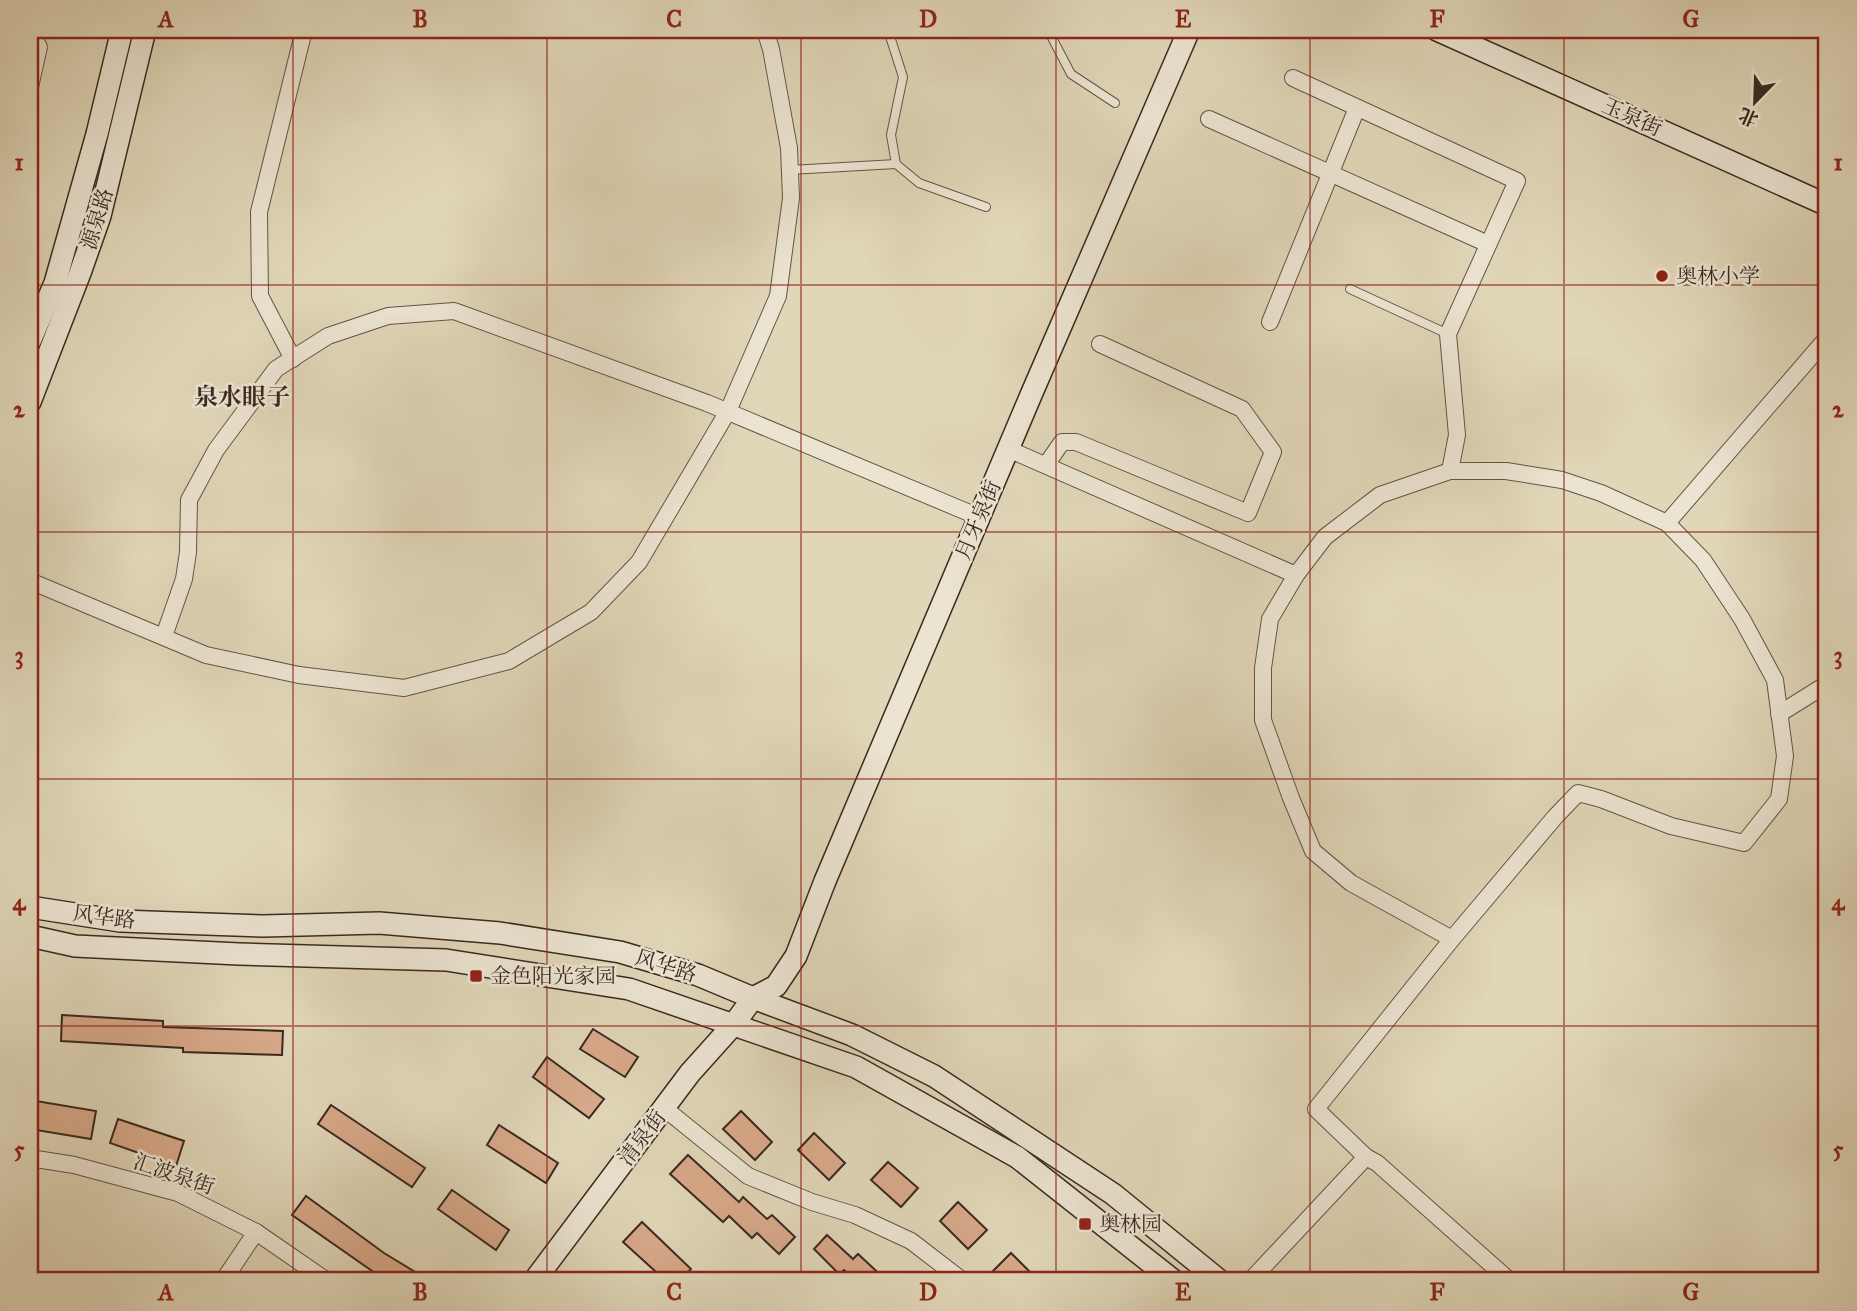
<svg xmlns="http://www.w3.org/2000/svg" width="1857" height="1311" viewBox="0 0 1857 1311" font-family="'IM FELL Great Primer','Noto Serif SC',serif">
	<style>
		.building { fill: #d8a98a; stroke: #3b2920; stroke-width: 2 }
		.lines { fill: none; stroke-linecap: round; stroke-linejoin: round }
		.lane-casing { stroke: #645446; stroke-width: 10 }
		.street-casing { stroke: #645446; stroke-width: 18 }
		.secondary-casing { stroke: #3b2920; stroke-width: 24 }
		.lane { stroke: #ebe4d1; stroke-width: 8 }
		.street { stroke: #ebe4d1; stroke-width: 16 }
		.secondary { stroke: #ebe4d1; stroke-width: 21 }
		.grid { fill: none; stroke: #8f2418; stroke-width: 2; stroke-opacity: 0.55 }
		.poi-dot { fill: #8f2418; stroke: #ebe4d1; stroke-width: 2.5 }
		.labels { text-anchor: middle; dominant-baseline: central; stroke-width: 5; stroke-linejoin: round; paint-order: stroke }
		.street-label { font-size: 21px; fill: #3b2920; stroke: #ebe4d1 }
		.poi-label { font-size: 21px; fill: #3b2920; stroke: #ebe4d1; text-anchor: start }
		.quarter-label { font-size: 24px; font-weight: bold; fill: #3b2920; stroke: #ebe4d1 }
		.neatline { fill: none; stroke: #8f2418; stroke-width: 2.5 }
		.grid-label { font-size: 23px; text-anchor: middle; font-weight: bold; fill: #8f2418 }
	</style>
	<rect width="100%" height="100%" fill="#e0d6b8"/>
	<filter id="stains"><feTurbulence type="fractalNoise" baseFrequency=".00286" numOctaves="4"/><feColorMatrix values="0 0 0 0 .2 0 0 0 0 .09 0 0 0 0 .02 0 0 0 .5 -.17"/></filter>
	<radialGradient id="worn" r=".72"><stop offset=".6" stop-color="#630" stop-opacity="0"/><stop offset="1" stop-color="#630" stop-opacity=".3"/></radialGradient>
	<g class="building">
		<path d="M62 1015 163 1021V1027L283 1031 282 1055 183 1052V1048L61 1041Z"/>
		<path d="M593 1029 638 1057 625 1077 580 1049Z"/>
		<path d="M547 1057 604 1099 589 1118 533 1077Z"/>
		<path d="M30 1100 96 1111 91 1139 30 1129Z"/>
		<path d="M331 1105 425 1168 412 1187 318 1124Z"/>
		<path d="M741 1111 772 1142 755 1160 723 1129Z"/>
		<path d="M118 1119 184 1141 176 1166 110 1143Z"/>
		<path d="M499 1125 558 1163 546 1183 487 1145Z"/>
		<path d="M814 1133 845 1163 829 1180 798 1150Z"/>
		<path d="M688 1155 739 1202 743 1197 767 1219 772 1215 795 1237 779 1254 757 1233 752 1238 729 1216 723 1222 670 1174Z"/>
		<path d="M888 1162 918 1188 901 1207 871 1180Z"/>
		<path d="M452 1190 509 1230 496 1250 438 1209Z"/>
		<path d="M306 1196 384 1253 430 1281H388L375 1273 292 1215Z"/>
		<path d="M958 1202 987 1230 968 1249 940 1221Z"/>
		<path d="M642 1222 691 1269 679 1281H666L623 1242Z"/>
		<path d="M827 1235 853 1259 858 1254 887 1281H856L844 1270 839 1274 814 1249Z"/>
		<path d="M1011 1253 1039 1281H1004L993 1271Z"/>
	</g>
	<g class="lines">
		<defs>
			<g id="lane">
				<path d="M888 30 903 77 891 135 896 164 919 183 986 207"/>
				<path d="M1048 30 1071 74 1115 103"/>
				<path d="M790 170 896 164"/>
				<path d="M1350 289 1448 334"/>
			</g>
			<g id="street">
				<path d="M30 32 39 47 30 87"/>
				<path d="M1293 78 1517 181 1448 334 1457 435 1450 471"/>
				<path d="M1209 119 1488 244"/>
				<path d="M1270 322 1357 108"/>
				<path d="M293 359 260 296 259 212 304 30"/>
				<path d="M1008 449 1296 575"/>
				<path d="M1046 465 1062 442H1076L1248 513 1273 452 1242 409 1100 344"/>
				<path d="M1667 523 1827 338"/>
				<path d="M30 581 206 655 299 675 404 688 509 661 591 612 639 562 728 411 778 296 791 198 789 148 771 49 765 30"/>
				<path d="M164 636 184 579 188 552 189 500 216 450 276 369 328 336 388 316 454 311 707 403 979 517"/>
				<path d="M1779 714 1827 684"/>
				<path d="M664 1108 748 1176 812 1202 855 1215 911 1241 963 1281"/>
				<path d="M1366 1157 1377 1163 1510 1281"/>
				<path d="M30 1158 74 1165 178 1193 256 1232 327 1281"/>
				<path d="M223 1281 256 1232"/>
				<path d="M1250 1281 1366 1157 1316 1109 1452 939 1555 817 1578 793 1601 799 1671 826 1744 843 1779 799 1785 756 1775 680 1742 619 1703 560 1667 523 1601 493 1562 480 1506 471H1450L1380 495 1325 537 1296 575 1270 619 1263 668V720L1291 798 1313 851 1351 883 1452 939"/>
			</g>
			<g id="secondary">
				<path d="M1437 30 1827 205"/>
				<path d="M30 341 55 283 97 134 122 30"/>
				<path d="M30 402 80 273 100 216 145 30"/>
				<path d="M30 907 120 921 263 926 379 923 500 933 620 952 698 975 753 998 852 1035 934 1076 1113 1194 1220 1281"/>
				<path d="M30 936 75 946 239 954 446 960 629 989 856 1067 1017 1157 1174 1281"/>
				<path d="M534 1281 690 1073 734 1024 753 998 776 986 796 956 825 881 1031 395 1189 30"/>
			</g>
		</defs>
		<use href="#lane" class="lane-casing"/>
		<use href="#street" class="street-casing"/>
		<use href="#secondary" class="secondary-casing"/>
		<use href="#lane" class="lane"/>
		<use href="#street" class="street"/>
		<use href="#secondary" class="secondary"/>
	</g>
	<path class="grid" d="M293 30V1281M547 30V1281M801 30V1281M1056 30V1281M1310 30V1281M1564 30V1281M30 285H1827M30 532H1827M30 779H1827M30 1026H1827"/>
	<g class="poi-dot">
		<circle cx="1662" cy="276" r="7"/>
		<rect x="469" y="969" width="14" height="14" rx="3.5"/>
		<rect x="1078" y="1217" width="14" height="14" rx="3.5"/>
	</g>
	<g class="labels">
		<g class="street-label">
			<text transform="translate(1632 117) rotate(24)">玉泉街</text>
			<text transform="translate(97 219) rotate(-73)">源泉路</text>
			<text transform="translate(978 520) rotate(-67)">月牙泉街</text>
			<text transform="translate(104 917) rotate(7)">风华路</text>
			<text transform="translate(666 966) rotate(17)">风华路</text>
			<text transform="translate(642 1138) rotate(-53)">清泉街</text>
			<text transform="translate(174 1174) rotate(19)">汇波泉街</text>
		</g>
		<g class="poi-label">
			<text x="1676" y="276">奥林小学</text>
			<text x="490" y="976">金色阳光家园</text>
			<text x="1099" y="1224">奥林园</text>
		</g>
		<g class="quarter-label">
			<text x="242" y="397">泉水眼子</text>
		</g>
	</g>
	<rect width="1857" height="1311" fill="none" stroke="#e0d6b8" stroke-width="77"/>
	<g transform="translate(1755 102) rotate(203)" stroke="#ebe4d1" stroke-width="5" paint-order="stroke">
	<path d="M0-5L12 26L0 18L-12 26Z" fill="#3b2920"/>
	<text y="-10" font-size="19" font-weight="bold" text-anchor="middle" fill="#3b2920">北</text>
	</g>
	<rect x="38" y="38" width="1780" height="1234" class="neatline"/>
	<g class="grid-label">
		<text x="166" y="27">A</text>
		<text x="420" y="27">B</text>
		<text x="674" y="27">C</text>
		<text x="928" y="27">D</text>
		<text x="1183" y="27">E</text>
		<text x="1437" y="27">F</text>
		<text x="1691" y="27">G</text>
		<text x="19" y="170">1</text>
		<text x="1838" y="170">1</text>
		<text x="19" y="417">2</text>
		<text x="1838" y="417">2</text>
		<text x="19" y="663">3</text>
		<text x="1838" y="663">3</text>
		<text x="19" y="910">4</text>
		<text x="1838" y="910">4</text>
		<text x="19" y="1157">5</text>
		<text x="1838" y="1157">5</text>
		<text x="166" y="1300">A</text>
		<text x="420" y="1300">B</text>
		<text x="674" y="1300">C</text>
		<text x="928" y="1300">D</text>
		<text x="1183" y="1300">E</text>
		<text x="1437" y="1300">F</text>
		<text x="1691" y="1300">G</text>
	</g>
	<rect width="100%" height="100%" filter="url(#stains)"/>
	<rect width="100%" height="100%" fill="url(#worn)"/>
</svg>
